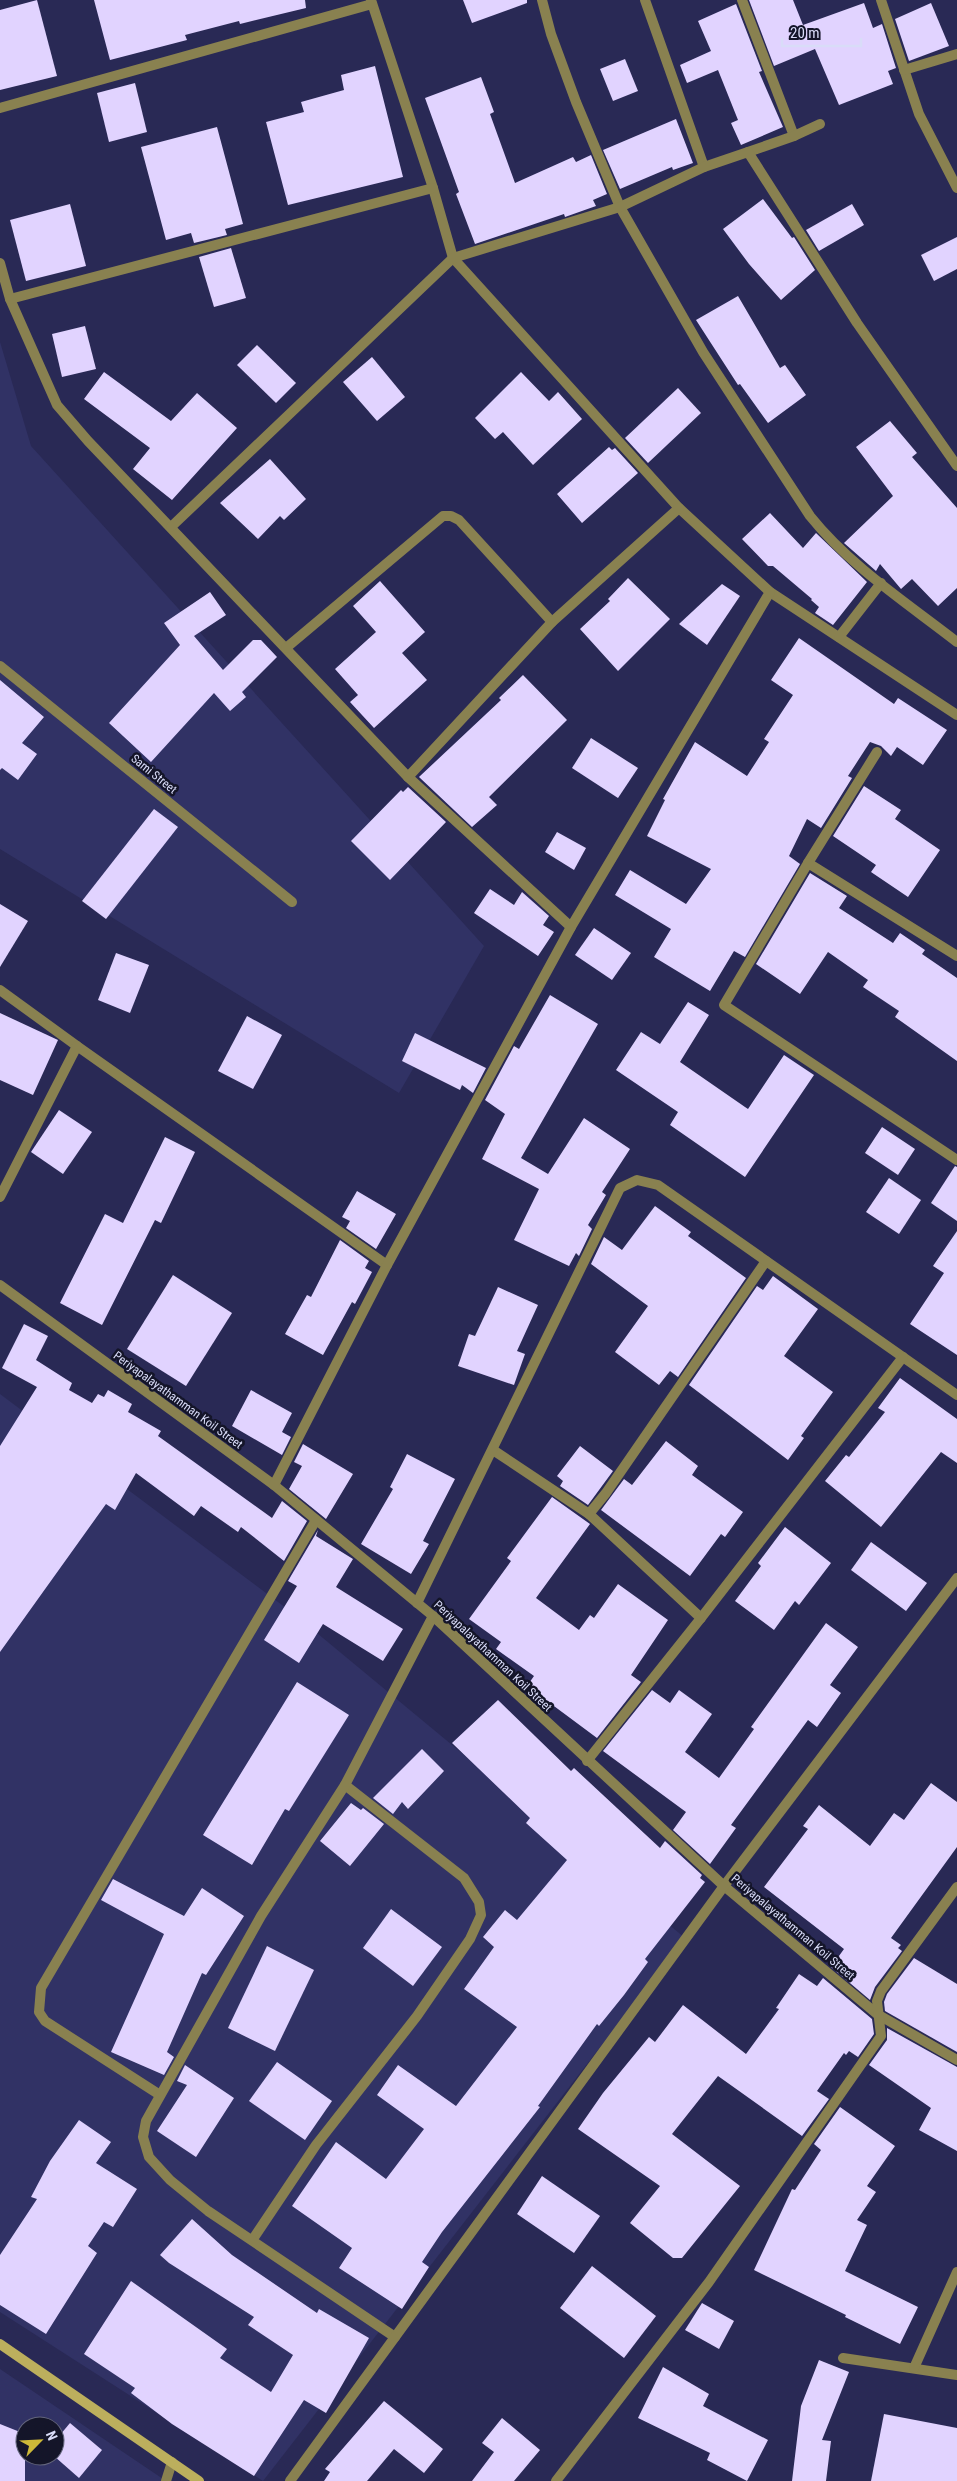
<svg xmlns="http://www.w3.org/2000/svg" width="957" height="2481" viewBox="0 0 957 2481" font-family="'Roboto Condensed',sans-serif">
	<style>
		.built { fill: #313265; fill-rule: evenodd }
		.building { fill: #e1d3ff }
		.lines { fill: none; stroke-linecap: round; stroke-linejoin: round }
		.lane { stroke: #898150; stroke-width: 10 }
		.street { stroke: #898150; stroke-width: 10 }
		.secondary { stroke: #bcaf5d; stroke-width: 10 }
		.labels { text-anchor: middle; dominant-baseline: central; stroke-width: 5; stroke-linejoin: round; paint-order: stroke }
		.street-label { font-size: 12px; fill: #d9dcf8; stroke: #141529 }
	</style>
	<rect width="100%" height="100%" fill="#292955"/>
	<g class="built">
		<path d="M0 342 31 446 484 946 399 1093 0 849Z"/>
		<path d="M0 1394 294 1614 685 1938 263 2481 0 2312Z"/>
		<path d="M0 2369 166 2481H0ZM25 2426H55V2456H25Z"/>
	</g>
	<g class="building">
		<path d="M37 0 57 76 0 90V10Z"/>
		<path d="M94 0H305L306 8 240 24 239 21 185 35 187 40 110 60Z"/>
		<path d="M463 0H527V3L472 23Z"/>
		<path d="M749 0H793L803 25 864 3 873 28 882 24 896 68 888 71 893 84 839 105 815 49 774 66Z"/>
		<path d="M931 3 949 46 909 61 895 19Z"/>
		<path d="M736 4 762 71 759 72 783 127 741 145 731 123 738 120 718 70 687 83 680 65 711 51 698 21Z"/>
		<path d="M625 59 638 91 613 101 600 69Z"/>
		<path d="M375 66 403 177 288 205 266 122 304 112 301 102 344 90 341 75Z"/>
		<path d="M481 77 494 112 490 114 515 183 573 157 576 162 591 155 607 194 593 200 596 206 565 217 564 214 475 244 456 194 459 192 425 98Z"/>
		<path d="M135 83 147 132 109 142 97 93Z"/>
		<path d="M676 119 693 163 673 170 672 167 620 189 603 150Z"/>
		<path d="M217 127 243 224 225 229 227 235 194 243 191 233 166 240 141 147Z"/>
		<path d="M763 199 792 238 794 237 815 270 781 300 749 264 723 229Z"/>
		<path d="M70 204 86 266 26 281 10 220Z"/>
		<path d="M852 204 864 225 819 251 806 230Z"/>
		<path d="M957 237V269L934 281 921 255Z"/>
		<path d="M231 248 246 298 214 307 199 257Z"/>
		<path d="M738 296 780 368 785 365 806 395 768 423 740 384 738 385 696 320Z"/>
		<path d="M85 326 96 369 62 377 52 334Z"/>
		<path d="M257 345 296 383 276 403 237 365Z"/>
		<path d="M372 357 405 397 377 421 343 382Z"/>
		<path d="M104 372 171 421 197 393 237 428 172 500 133 469 150 448 84 399Z"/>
		<path d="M521 372 549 401 558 392 582 419 533 465 503 432 495 439 475 418Z"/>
		<path d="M678 388 701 413 648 463 625 438Z"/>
		<path d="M890 421 917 453 912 457 957 508V588L938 606 912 579 901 589 880 564 876 571 844 543 893 496 856 447Z"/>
		<path d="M609 447 612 450 615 448 638 473 582 523 557 494Z"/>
		<path d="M270 459 306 499 284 520 280 516 258 539 220 503Z"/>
		<path d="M770 513 803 548 816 533 867 582 833 625 815 613 819 607 811 600 812 599 773 566H768L742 539Z"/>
		<path d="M628 578 670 619 618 671 580 629 610 601 608 599Z"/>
		<path d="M380 581 425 632 402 653 427 680 374 728 350 702 358 695 335 669 376 632 353 606Z"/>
		<path d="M722 584 740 596 707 645 679 624Z"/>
		<path d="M210 592 226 615 194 636 223 670 253 640H261L277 657 242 692 246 697 230 711 214 693 151 762 109 723 180 645 164 623Z"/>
		<path d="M799 638 894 704 898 698 947 730 923 765 897 747 891 756 881 746 870 742 848 776 852 778 821 828 807 819 789 856 800 864 745 957 734 951 710 991 654 957 671 929 615 895 630 870 686 904 711 869 647 836 665 800 663 799 695 742 747 776 769 742 764 739 793 695 771 680Z"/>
		<path d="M523 675 567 720 489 797 497 805 472 827 419 777 501 700 499 698Z"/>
		<path d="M0 680 44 717 22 743 37 754 18 780 2 768 0 770Z"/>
		<path d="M591 738 638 768 618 798 572 768Z"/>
		<path d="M864 786 901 810 895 819 940 850 908 897 871 872 876 865 833 836Z"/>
		<path d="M408 787 446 822 390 880 351 841 401 790 403 792Z"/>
		<path d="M154 809 178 827 106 919 82 901Z"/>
		<path d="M557 832 586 848 574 870 545 852Z"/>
		<path d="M810 873 847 896 839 908 893 943 900 933 925 950 922 954 957 978V1061L895 1017 899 1011 863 987 868 980 828 952 800 994 756 964Z"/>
		<path d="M490 889 514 905 522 892 549 916 543 925 554 932 538 956 474 913Z"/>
		<path d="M0 904 28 921 0 967Z"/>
		<path d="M594 928 631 953 612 980 575 955Z"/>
		<path d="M116 953 149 965 130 1013 98 1000Z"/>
		<path d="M550 995 598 1024 521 1158 548 1174 584 1118 630 1149 602 1192 606 1195 588 1225 592 1229 579 1256 576 1253 569 1266 514 1240 539 1189 482 1159 505 1114 485 1100 514 1046 519 1049Z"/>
		<path d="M688 1002 709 1015 680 1062 745 1107 748 1109 784 1055 814 1075 745 1177 670 1125 678 1112 616 1070 641 1032 660 1044Z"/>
		<path d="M0 1013 58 1040 33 1095 0 1080Z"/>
		<path d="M247 1016 282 1035 253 1089 218 1071Z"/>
		<path d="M415 1033 486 1068 473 1093 462 1085 460 1090 402 1061Z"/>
		<path d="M59 1110 92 1132 63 1174 31 1152Z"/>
		<path d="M882 1127 915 1149 898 1175 865 1153Z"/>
		<path d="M165 1137 195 1152 161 1223 155 1220 102 1325 60 1303 105 1214 123 1223Z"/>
		<path d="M955 1166 957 1167V1221L931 1203Z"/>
		<path d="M889 1178 921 1200 899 1234 866 1212Z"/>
		<path d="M357 1191 396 1214 376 1249 346 1228 350 1221 342 1217Z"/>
		<path d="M655 1206 691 1232 688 1236 746 1278 678 1377 670 1371 659 1385 615 1352 648 1306 591 1264 604 1237 622 1250Z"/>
		<path d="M957 1231V1355L910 1324 944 1273 933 1266Z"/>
		<path d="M340 1240 369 1261 365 1268 372 1272 355 1304 352 1302 323 1355 285 1334 307 1295 311 1297Z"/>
		<path d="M173 1275 232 1313 186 1386 127 1349Z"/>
		<path d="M773 1276 818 1309 784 1356 833 1392 801 1436 804 1438 788 1460 689 1385 757 1286 763 1290Z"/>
		<path d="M498 1287 538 1305 517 1351 525 1354 514 1385 458 1366 469 1334 475 1336Z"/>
		<path d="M24 1324 48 1336 36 1360 72 1383 69 1390 92 1403 98 1394 104 1397 108 1390 132 1404 128 1412 161 1431 158 1436 272 1518 282 1501 307 1521 284 1561 241 1527 238 1532 201 1506 194 1516 136 1473 115 1510 106 1504 0 1652V1446L37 1387 2 1368Z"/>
		<path d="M900 1378 957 1419V1463L941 1452 881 1527 825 1481 846 1455 849 1457 885 1412 878 1408Z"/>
		<path d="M251 1390 292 1413 282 1432 291 1437 282 1455 232 1426Z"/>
		<path d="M666 1441 698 1466 692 1475 743 1512 725 1537 721 1534 690 1576 601 1510 624 1479 632 1485Z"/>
		<path d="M303 1444 353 1474 326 1519 289 1489 302 1466 294 1462Z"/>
		<path d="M580 1446 613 1471 588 1505 560 1486 563 1481 557 1476Z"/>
		<path d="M407 1454 455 1479 423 1541 429 1544 411 1574 361 1544 393 1489 390 1487Z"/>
		<path d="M552 1497 590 1524 536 1598 579 1630 590 1615 594 1618 618 1584 668 1620 631 1675 641 1682 597 1738 527 1686 534 1676 496 1649 501 1642 469 1619 511 1561 507 1558Z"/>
		<path d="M785 1527 831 1563 799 1605 795 1601 774 1630 735 1601 761 1566 758 1563Z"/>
		<path d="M318 1530 316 1536 353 1559 336 1587 403 1629 383 1661 323 1624 299 1663 264 1640 297 1586 288 1581Z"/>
		<path d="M871 1542 927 1583 906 1611 851 1570Z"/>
		<path d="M826 1623 858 1647 830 1685 841 1693 817 1727 808 1720 731 1825 736 1828 710 1864 673 1830 686 1812 603 1751 652 1690 670 1703 679 1690 712 1714 685 1752 719 1778 754 1729 751 1727Z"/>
		<path d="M297 1682 349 1715 289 1811 285 1809 252 1865 203 1835Z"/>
		<path d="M498 1700 571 1771 574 1768 660 1848 665 1841 702 1875 700 1878 705 1882 645 1959 648 1962 624 1995 599 2026 597 2024 538 2106 540 2107 442 2232 422 2262 429 2267 402 2309 339 2268 352 2248 292 2206 336 2142 386 2179 424 2129 377 2095 398 2065 456 2106 517 2027 464 1989 494 1947 483 1937 505 1910 517 1920 567 1860 526 1823 530 1818 452 1743Z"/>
		<path d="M422 1749 444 1771 408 1809 402 1802 393 1814 373 1798Z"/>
		<path d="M931 1783 957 1802V1847L891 1938 901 1945 898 1948 902 1951 875 1987 870 2000 831 1967 844 1949 764 1887 808 1829 803 1826 819 1805 870 1846 894 1813 904 1820Z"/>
		<path d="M351 1803 361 1810 363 1808 384 1824 350 1866 320 1841Z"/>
		<path d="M113 1879 184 1916 202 1888 244 1916 206 1975 202 1973 167 2052 174 2057 164 2075 111 2052 164 1934 101 1900Z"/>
		<path d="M391 1909 442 1947 413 1986 363 1948Z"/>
		<path d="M267 1946 314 1970 275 2051 228 2028Z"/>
		<path d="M914 1958 957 1984V2052L885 2011 884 2002 887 1994Z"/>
		<path d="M799 1974 817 1986 823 1978 872 2019 874 2034 858 2057 849 2051 846 2055 844 2053 817 2091 829 2099 802 2136 718 2076 672 2134 740 2186 682 2258H673L630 2223 660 2186 578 2129 603 2093 649 2037 655 2042 683 2005 746 2054 779 2009 776 2008Z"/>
		<path d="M887 2028 957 2067V2151L919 2130 931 2108 869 2065 887 2040Z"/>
		<path d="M277 2062 332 2101 305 2140 249 2101Z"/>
		<path d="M185 2065 234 2098 196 2157 157 2131 187 2085 177 2081Z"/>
		<path d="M840 2107 895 2146 867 2186 876 2192 857 2220 867 2225 845 2271 918 2307 900 2344 845 2317 846 2315 754 2270 792 2189 795 2190 821 2150 814 2144Z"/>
		<path d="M79 2120 111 2142 96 2163 137 2189 113 2227 104 2222 88 2246 97 2253 46 2334 0 2305V2255L37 2199 31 2197 50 2161Z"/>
		<path d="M542 2176 600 2216 574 2253 517 2214Z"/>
		<path d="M192 2219 232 2255 317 2313 319 2309 369 2338 326 2413 304 2400 254 2476 172 2424 131 2393 135 2388 84 2354 131 2281 227 2349 220 2358 271 2392 293 2355 248 2325 254 2317 169 2263 160 2255Z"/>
		<path d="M592 2266 656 2316 624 2358 560 2308Z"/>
		<path d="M702 2303 734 2321 719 2349 685 2330Z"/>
		<path d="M819 2360 849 2372 822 2440 831 2441 826 2481H792L801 2406Z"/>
		<path d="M663 2367 709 2394 703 2406 768 2440 747 2481 707 2460 710 2453 638 2418Z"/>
		<path d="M384 2401 443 2449 424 2473 394 2449 367 2481H324L330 2472 325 2469Z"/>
		<path d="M884 2414 957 2428V2481H871Z"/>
		<path d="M502 2418 540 2450 514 2481H472L494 2452 482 2443Z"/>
		<path d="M70 2423 102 2450 79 2478 54 2456 55 2441Z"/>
		<path d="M0 2424 25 2434V2481H0Z"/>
	</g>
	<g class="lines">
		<g class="lane">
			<path d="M0 666 292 902"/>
			<path d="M166 2481 172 2462"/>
		</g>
		<g class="street">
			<path d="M371 0 433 188 453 258 679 508 770 592 957 715"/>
			<path d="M542 0 551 34 576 102 620 207 703 352 810 516C850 566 907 603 957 642"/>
			<path d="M645 0 704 167"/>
			<path d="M742 0 794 136 748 152"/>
			<path d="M881 0 919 114 957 188"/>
			<path d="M904 70 957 54"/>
			<path d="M0 108 372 4"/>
			<path d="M794 136 820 124"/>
			<path d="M0 263 10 299 57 405 88 441 408 777 571 927"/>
			<path d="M10 299 433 188"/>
			<path d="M171 527 453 258 620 207 704 167 748 152 857 323 957 466"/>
			<path d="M839 637 881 583"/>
			<path d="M286 648 443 516H451L459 520 552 622"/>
			<path d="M408 777 552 622 679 508"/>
			<path d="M808 863 877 752"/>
			<path d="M957 956 808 863 724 1005 957 1160"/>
			<path d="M0 990 77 1046"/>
			<path d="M0 1197 77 1046 387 1265"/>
			<path d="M0 1285 274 1485 433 1616 724 1886 877 2014 957 2060"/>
			<path d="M493 1450 589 1514 606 1493 766 1261"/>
			<path d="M274 1485 387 1265 571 927 770 592"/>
			<path d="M589 1514 701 1618"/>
			<path d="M417 1603 620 1188 637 1180 658 1185 957 1395"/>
			<path d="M587 1761 701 1618 903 1357"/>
			<path d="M160 2095 45 2021 39 2012 41 1988 316 1520"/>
			<path d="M253 2239 316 2145 417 2016 470 1939 481 1915 479 1902 464 1878 345 1785"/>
			<path d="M395 2337 208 2211 170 2180 149 2157 143 2137 146 2121 261 1916 345 1785 433 1616"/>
			<path d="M843 2358 957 2375"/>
			<path d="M914 2368 957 2272"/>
			<path d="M290 2481 724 1886 957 1578"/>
			<path d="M556 2481 709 2282 881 2036 877 2001 881 1991 957 1887"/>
		</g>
		<path class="secondary" d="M0 2344 199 2481"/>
	</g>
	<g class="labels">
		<g class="street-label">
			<text transform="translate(154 774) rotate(39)">Sami Street</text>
			<text transform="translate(178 1400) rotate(36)">Periyapalayathamman Koil Street</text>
			<text transform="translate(493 1656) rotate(43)">Periyapalayathamman Koil Street</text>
			<text transform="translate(793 1927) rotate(40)">Periyapalayathamman Koil Street</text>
		</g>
	</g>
	<g transform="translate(40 2441) rotate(66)"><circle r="24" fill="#141529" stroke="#63657c"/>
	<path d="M0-4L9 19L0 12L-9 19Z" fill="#cdb938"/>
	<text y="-8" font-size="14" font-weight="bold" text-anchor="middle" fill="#d9dcf8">N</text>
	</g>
	<path d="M782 38v8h79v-8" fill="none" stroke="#d9dcf8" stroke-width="2.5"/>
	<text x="790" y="38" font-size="15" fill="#d9dcf8" stroke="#141529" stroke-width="4" paint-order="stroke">20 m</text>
</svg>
